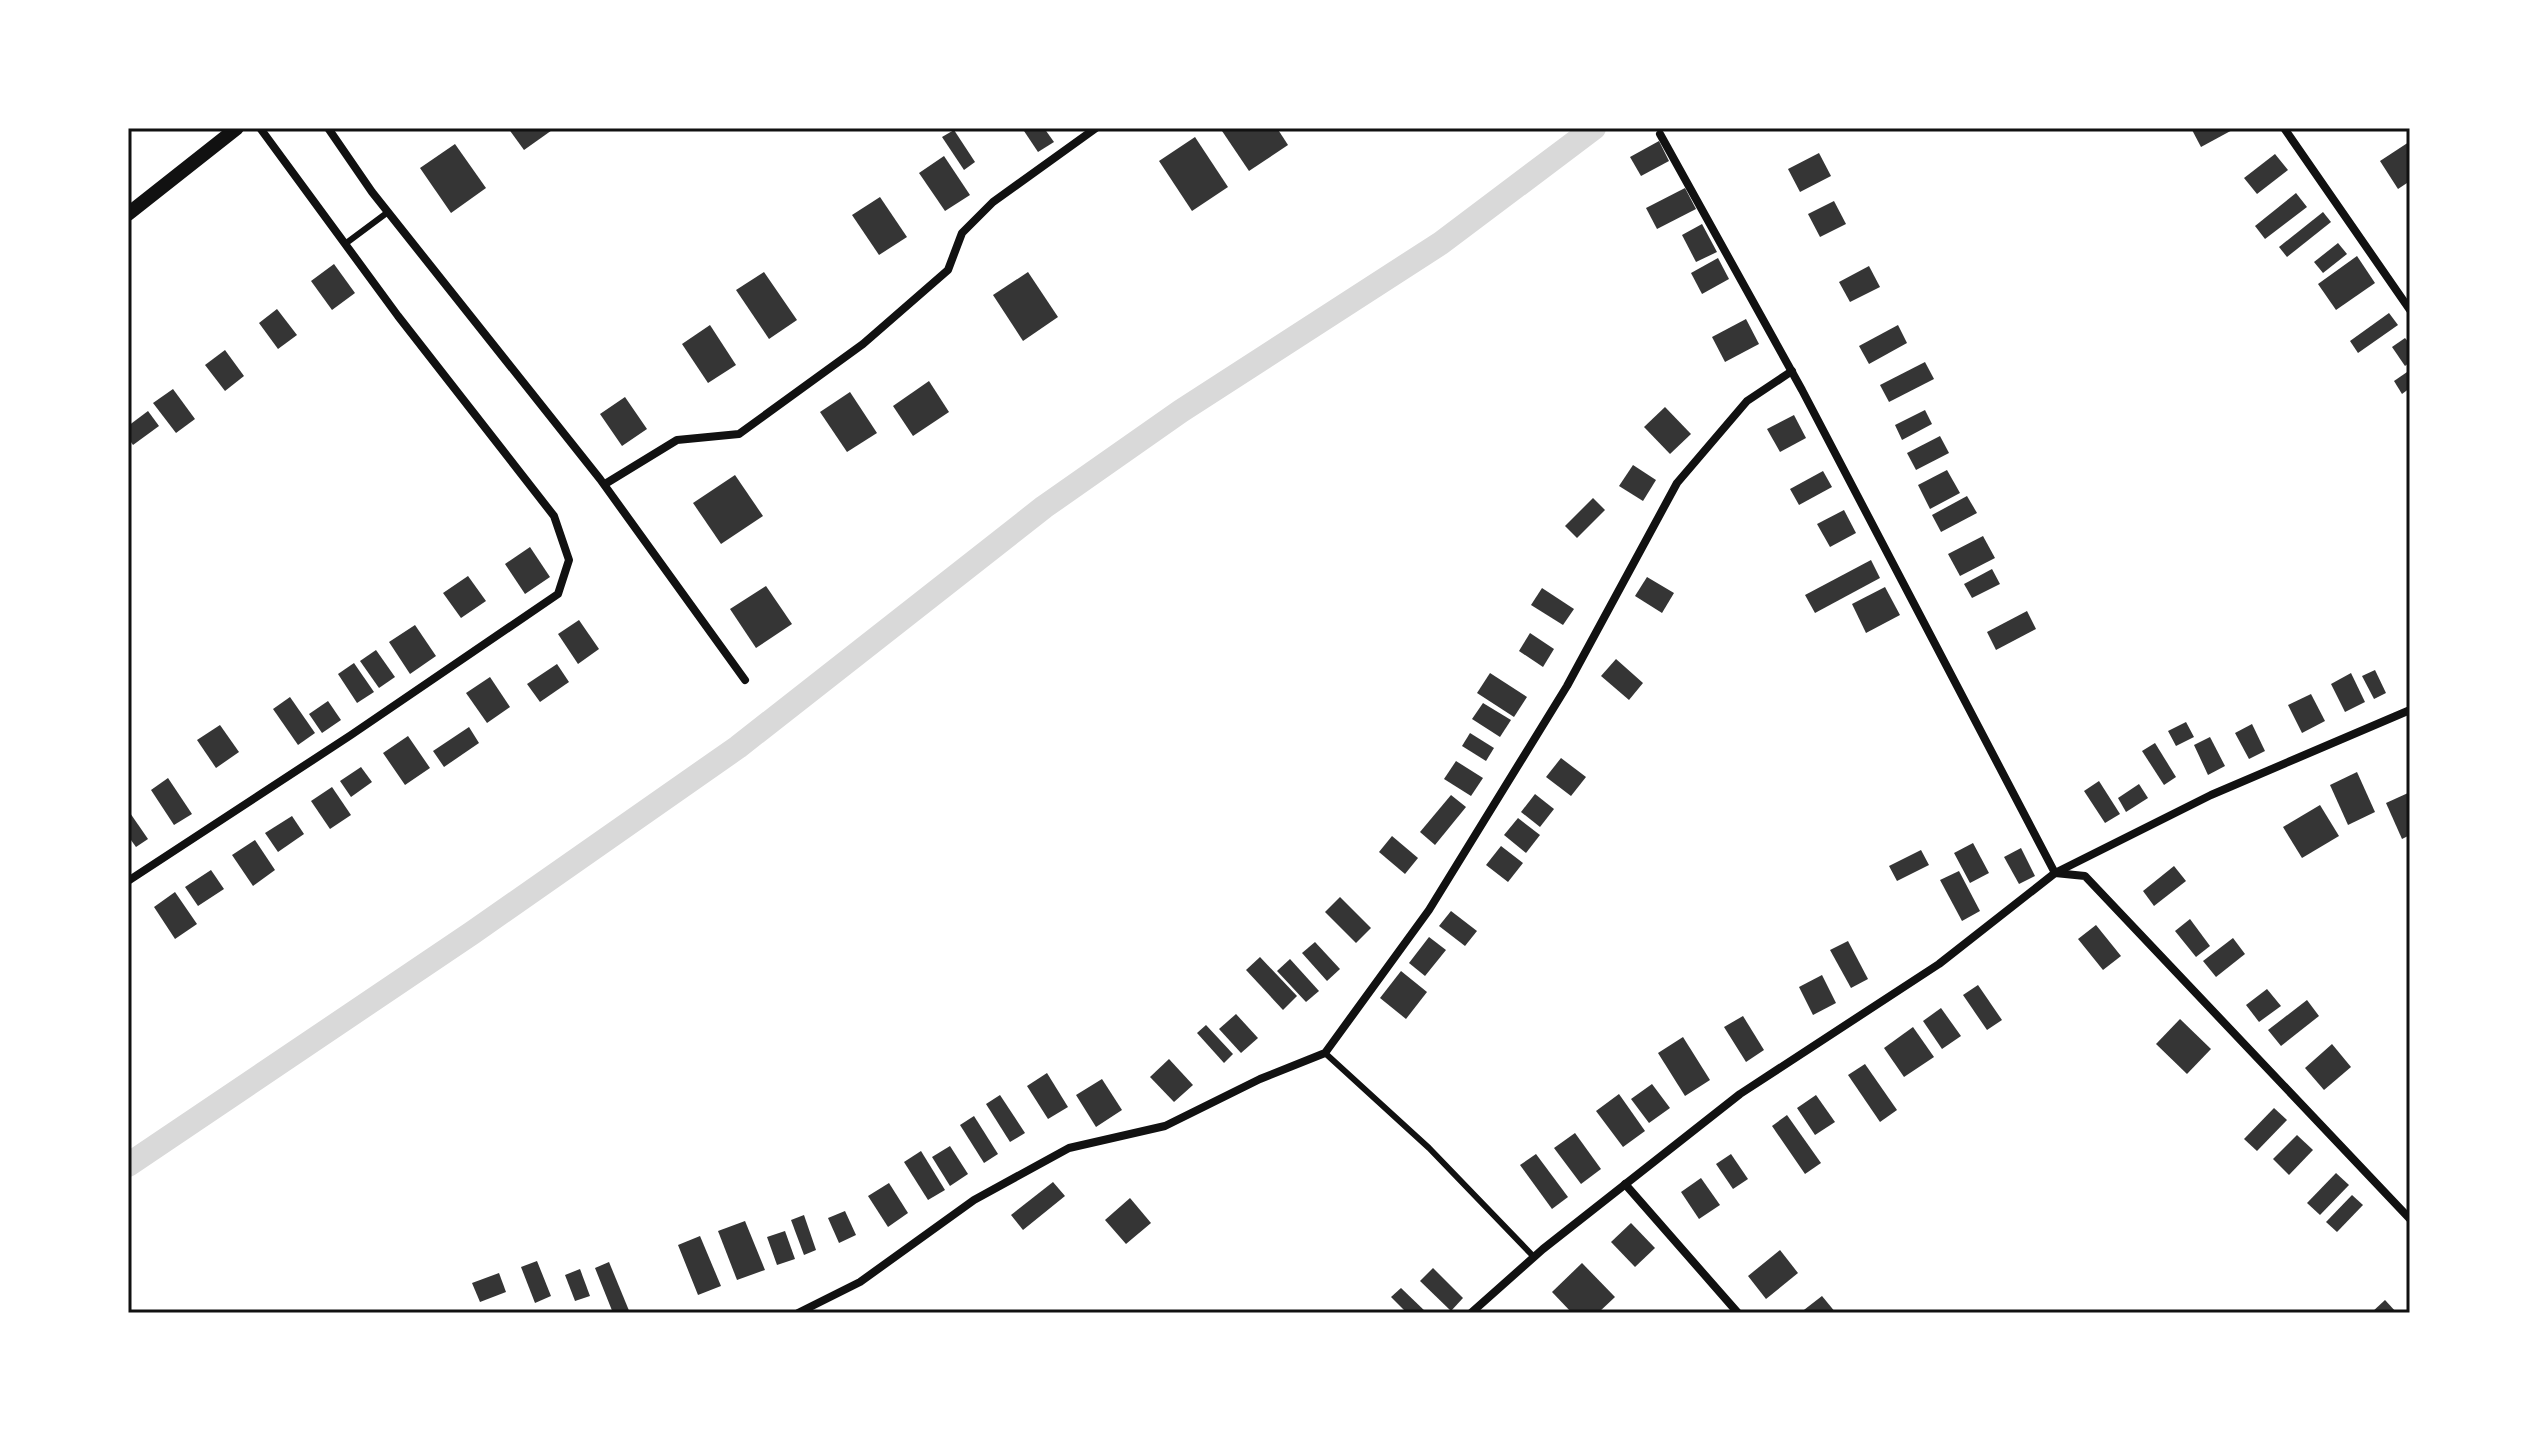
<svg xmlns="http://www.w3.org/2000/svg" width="2538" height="1441" viewBox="0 0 2538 1441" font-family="'Golos Text',sans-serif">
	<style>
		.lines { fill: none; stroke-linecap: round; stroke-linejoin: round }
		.canal { stroke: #d9d9d9; stroke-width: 24 }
		.building { fill: #353535 }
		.service { stroke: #111; stroke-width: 6 }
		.minor { stroke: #111; stroke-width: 8 }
		.tertiary { stroke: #111; stroke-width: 14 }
		.neatline { fill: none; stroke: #111; stroke-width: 3 }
	</style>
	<rect width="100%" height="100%" fill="#fff"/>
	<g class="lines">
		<path class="canal" d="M128 1165 472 933 738 747 1044 507 1181 411 1441 243 1594 128"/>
	</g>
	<g class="building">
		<path d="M508 128H555L524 150Z"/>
		<path d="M1022 128H1044L1054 142 1038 152Z"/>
		<path d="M1220 128H1277L1288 145 1249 171Z"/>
		<path d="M2191 128H2236L2201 147Z"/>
		<path d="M954 130 975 162 964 170 942 137Z"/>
		<path d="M1195 137 1228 187 1192 211 1159 161Z"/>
		<path d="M1659 141 1669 161 1641 176 1630 157Z"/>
		<path d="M2409 142 2410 181 2398 189 2380 161Z"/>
		<path d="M455 144 486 188 451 213 420 168Z"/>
		<path d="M1819 153 1831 176 1800 192 1788 169Z"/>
		<path d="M2275 154 2288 170 2257 194 2244 178Z"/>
		<path d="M944 156 970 195 945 211 919 173Z"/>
		<path d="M1685 188 1696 209 1657 229 1646 208Z"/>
		<path d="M2296 193 2307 207 2265 239 2255 226Z"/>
		<path d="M880 197 907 237 879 255 852 215Z"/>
		<path d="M1834 201 1846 224 1820 237 1808 214Z"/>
		<path d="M2323 212 2331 222 2287 257 2279 247Z"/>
		<path d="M1702 224 1717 252 1696 262 1682 235Z"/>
		<path d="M2338 243 2347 254 2323 273 2314 262Z"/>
		<path d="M2357 256 2375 283 2336 310 2318 284Z"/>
		<path d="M1718 258 1729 279 1702 294 1691 273Z"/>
		<path d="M334 264 355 293 332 310 311 281Z"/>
		<path d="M1869 266 1880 287 1850 302 1839 282Z"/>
		<path d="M764 272 797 320 769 339 736 290Z"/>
		<path d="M1028 272 1058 317 1023 341 993 295Z"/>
		<path d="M277 309 297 335 278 349 259 323Z"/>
		<path d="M2389 313 2398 325 2358 353 2350 341Z"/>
		<path d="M1746 319 1759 344 1725 362 1712 337Z"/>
		<path d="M710 325 736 365 708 383 682 344Z"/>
		<path d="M1898 325 1907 343 1869 364 1859 346Z"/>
		<path d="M2405 338 2410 344V362L2405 366 2392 347Z"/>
		<path d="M225 350 244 376 225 391 205 365Z"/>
		<path d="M1925 362 1934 379 1889 402 1880 385Z"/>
		<path d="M2410 370V388L2402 394 2394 381Z"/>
		<path d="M929 381 949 412 913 436 893 406Z"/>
		<path d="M173 389 195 419 176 433 153 403Z"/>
		<path d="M850 392 877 433 847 452 820 412Z"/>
		<path d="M625 397 647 429 622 446 600 414Z"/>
		<path d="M1665 407 1691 434 1670 454 1644 427Z"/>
		<path d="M1925 410 1932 424 1902 440 1895 425Z"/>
		<path d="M148 411 159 426 133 445 128 438V426Z"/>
		<path d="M1794 415 1806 438 1780 452 1767 429Z"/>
		<path d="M1940 436 1949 453 1916 470 1907 453Z"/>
		<path d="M1633 465 1656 480 1643 501 1619 486Z"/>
		<path d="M1947 470 1960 493 1930 509 1918 485Z"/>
		<path d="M1823 471 1832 487 1799 505 1790 489Z"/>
		<path d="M735 475 763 516 721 544 693 503Z"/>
		<path d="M1967 496 1977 513 1941 532 1932 515Z"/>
		<path d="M1593 498 1605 510 1577 538 1565 526Z"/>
		<path d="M1844 510 1856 533 1830 547 1817 524Z"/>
		<path d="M1983 536 1995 558 1960 576 1948 554Z"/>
		<path d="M530 547 550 577 525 594 505 564Z"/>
		<path d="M1871 560 1880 578 1815 613 1805 595Z"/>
		<path d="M1992 569 2000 584 1972 598 1964 584Z"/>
		<path d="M468 576 486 601 461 618 443 593Z"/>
		<path d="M1647 577 1674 593 1662 613 1635 596Z"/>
		<path d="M766 586 792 624 756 648 730 609Z"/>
		<path d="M1885 587 1900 615 1866 633 1852 604Z"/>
		<path d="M1542 588 1574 609 1563 625 1531 605Z"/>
		<path d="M2027 611 2036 629 1996 650 1987 632Z"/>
		<path d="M579 620 599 649 578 664 558 634Z"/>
		<path d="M415 625 436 656 410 674 389 642Z"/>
		<path d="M1530 633 1554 649 1543 667 1519 651Z"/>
		<path d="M376 650 395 677 379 688 360 661Z"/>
		<path d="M1616 659 1643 683 1629 700 1601 676Z"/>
		<path d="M354 663 374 692 357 703 338 674Z"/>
		<path d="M557 664 569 682 540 702 527 684Z"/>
		<path d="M2375 670 2386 693 2374 699 2362 676Z"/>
		<path d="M1490 673 1527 697 1514 717 1477 693Z"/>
		<path d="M2351 673 2365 702 2345 712 2331 684Z"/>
		<path d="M490 677 510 707 487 723 466 693Z"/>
		<path d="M2311 694 2325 721 2302 733 2288 705Z"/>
		<path d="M290 697 315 733 298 745 273 709Z"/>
		<path d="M328 701 341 720 322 733 309 714Z"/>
		<path d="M1483 703 1511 720 1500 737 1472 719Z"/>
		<path d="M2186 722 2194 737 2176 746 2168 731Z"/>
		<path d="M2252 724 2265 751 2249 759 2235 733Z"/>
		<path d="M220 725 239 752 216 768 197 740Z"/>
		<path d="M469 727 479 743 444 767 433 751Z"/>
		<path d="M1470 733 1494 748 1486 761 1462 746Z"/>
		<path d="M408 736 430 768 405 785 383 753Z"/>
		<path d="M2210 737 2225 766 2208 775 2194 745Z"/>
		<path d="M2155 743 2176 777 2164 785 2142 751Z"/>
		<path d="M1561 758 1586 777 1571 796 1546 777Z"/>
		<path d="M1456 761 1483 778 1471 796 1444 779Z"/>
		<path d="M361 767 372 782 351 797 340 781Z"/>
		<path d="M2357 772 2375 812 2348 825 2330 785Z"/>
		<path d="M168 778 192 814 174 825 151 790Z"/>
		<path d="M2099 781 2120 814 2105 823 2084 791Z"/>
		<path d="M2139 784 2148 798 2126 812 2118 798Z"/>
		<path d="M332 787 351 815 330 829 311 801Z"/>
		<path d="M2408 793 2410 798V835L2402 839 2386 803Z"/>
		<path d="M1535 794 1554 809 1540 827 1521 812Z"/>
		<path d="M1451 795 1466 807 1435 845 1420 832Z"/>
		<path d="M2320 805 2339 836 2302 858 2283 827Z"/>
		<path d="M128 810 148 839 136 847 128 836Z"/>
		<path d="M292 816 304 834 278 852 265 833Z"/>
		<path d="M1518 818 1540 835 1526 853 1504 835Z"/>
		<path d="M1392 836 1418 858 1405 874 1379 852Z"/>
		<path d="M255 840 275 870 253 886 232 855Z"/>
		<path d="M1973 843 1989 873 1970 883 1954 853Z"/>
		<path d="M1501 846 1523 863 1508 882 1486 865Z"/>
		<path d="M2021 848 2035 876 2019 884 2004 857Z"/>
		<path d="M1921 850 1929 865 1897 881 1889 866Z"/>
		<path d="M2174 866 2186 881 2154 906 2143 891Z"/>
		<path d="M211 870 224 889 198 906 185 887Z"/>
		<path d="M1959 871 1980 911 1962 921 1940 880Z"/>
		<path d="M175 892 197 924 175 939 154 907Z"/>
		<path d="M1340 897 1371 928 1356 943 1325 912Z"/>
		<path d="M1451 911 1477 931 1465 946 1439 926Z"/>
		<path d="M2190 919 2210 946 2196 957 2175 931Z"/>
		<path d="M2096 925 2121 956 2103 970 2078 939Z"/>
		<path d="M1429 937 1446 950 1425 976 1409 963Z"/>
		<path d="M2233 938 2245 954 2216 977 2203 961Z"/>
		<path d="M1848 941 1868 979 1851 988 1830 950Z"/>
		<path d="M1315 942 1340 969 1327 981 1302 953Z"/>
		<path d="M1260 957 1297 996 1283 1010 1246 970Z"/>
		<path d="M1290 959 1319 991 1306 1002 1277 971Z"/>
		<path d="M1401 971 1427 992 1406 1019 1380 998Z"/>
		<path d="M1822 975 1836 1003 1813 1015 1799 987Z"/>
		<path d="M1978 985 2002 1020 1987 1030 1963 995Z"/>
		<path d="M2267 989 2281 1006 2259 1022 2246 1005Z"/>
		<path d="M2307 1000 2319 1016 2281 1046 2268 1030Z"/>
		<path d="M1941 1008 1961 1036 1942 1049 1923 1021Z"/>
		<path d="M1236 1014 1258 1038 1241 1053 1219 1029Z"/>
		<path d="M1743 1016 1764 1050 1746 1062 1724 1027Z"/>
		<path d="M2180 1019 2211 1049 2187 1074 2156 1044Z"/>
		<path d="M1206 1025 1233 1054 1224 1063 1197 1033Z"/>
		<path d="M1913 1027 1934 1057 1904 1077 1884 1048Z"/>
		<path d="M1683 1037 1710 1080 1685 1096 1658 1053Z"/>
		<path d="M2332 1044 2351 1067 2324 1090 2305 1068Z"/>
		<path d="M1169 1059 1193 1085 1174 1102 1150 1077Z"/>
		<path d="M1865 1064 1897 1110 1880 1122 1848 1075Z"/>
		<path d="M1047 1073 1068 1107 1048 1119 1027 1086Z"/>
		<path d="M1102 1079 1122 1110 1096 1127 1076 1095Z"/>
		<path d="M1652 1084 1670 1108 1649 1123 1631 1099Z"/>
		<path d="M1619 1094 1645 1131 1623 1147 1596 1111Z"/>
		<path d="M1000 1095 1025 1133 1010 1142 986 1104Z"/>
		<path d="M1816 1095 1835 1122 1815 1135 1797 1108Z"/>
		<path d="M2274 1108 2287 1120 2257 1151 2244 1139Z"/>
		<path d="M1787 1115 1821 1163 1805 1174 1772 1126Z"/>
		<path d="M974 1116 998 1154 984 1163 960 1125Z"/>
		<path d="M1575 1133 1601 1169 1581 1184 1554 1148Z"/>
		<path d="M2297 1135 2313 1150 2289 1175 2273 1159Z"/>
		<path d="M950 1146 968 1174 950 1186 932 1157Z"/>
		<path d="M921 1151 945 1190 928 1200 904 1162Z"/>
		<path d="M1536 1154 1568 1197 1552 1209 1520 1165Z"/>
		<path d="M1731 1154 1748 1179 1733 1189 1716 1164Z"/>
		<path d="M2336 1173 2349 1185 2320 1215 2307 1203Z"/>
		<path d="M1701 1178 1720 1205 1699 1219 1681 1192Z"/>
		<path d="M1053 1182 1065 1196 1023 1230 1011 1215Z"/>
		<path d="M889 1183 908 1213 888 1227 868 1196Z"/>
		<path d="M2352 1195 2363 1205 2337 1232 2326 1222Z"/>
		<path d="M1130 1198 1151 1223 1126 1244 1105 1220Z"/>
		<path d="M845 1211 856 1235 839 1243 828 1218Z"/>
		<path d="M804 1215 816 1250 804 1255 791 1220Z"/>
		<path d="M745 1221 765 1270 737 1280 718 1231Z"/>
		<path d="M1631 1223 1655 1248 1635 1267 1611 1242Z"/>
		<path d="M785 1231 795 1259 777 1265 767 1237Z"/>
		<path d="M700 1236 721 1286 698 1295 678 1245Z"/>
		<path d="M1780 1250 1798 1273 1766 1299 1748 1276Z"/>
		<path d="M537 1261 551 1296 535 1303 521 1267Z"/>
		<path d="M609 1262 630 1313H613L595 1268Z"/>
		<path d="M1582 1263 1615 1297 1598 1313H1572L1552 1292Z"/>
		<path d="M1433 1268 1463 1298 1451 1311 1420 1281Z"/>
		<path d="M580 1269 590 1296 575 1301 565 1275Z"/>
		<path d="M499 1273 506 1292 480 1302 472 1283Z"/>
		<path d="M1401 1288 1427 1313H1407L1391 1297Z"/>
		<path d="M1822 1296 1836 1313H1800Z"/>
		<path d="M2385 1300 2397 1313H2371Z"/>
	</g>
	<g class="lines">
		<g class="service">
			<path d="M345 244 388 212"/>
			<path d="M1325 1053 1429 1148 1534 1257"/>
		</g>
		<g class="minor">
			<path d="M328 128 372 192 600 479 745 680"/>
			<path d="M2284 128 2410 310"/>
			<path d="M1660 134 1802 390 2055 873 2085 876 2410 1219"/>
			<path d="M605 484 677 440 739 434 863 344 948 270 962 233 993 202 1096 128"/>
			<path d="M128 881 351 735 558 594 569 560 554 516 398 316 260 128"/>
			<path d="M1625 1184 1738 1313"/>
			<path d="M798 1313 860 1282 974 1200 1069 1148 1165 1126 1260 1079 1325 1053 1429 910 1567 686 1677 483 1747 401 1792 371"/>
			<path d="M1471 1313 1543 1249 1740 1094 1939 964 2055 873 2211 795 2410 710"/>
		</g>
		<path class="tertiary" d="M128 214 237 128"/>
	</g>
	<rect width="2538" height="1441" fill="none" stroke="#ffffff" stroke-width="260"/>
	<rect x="130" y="130" width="2278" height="1181" class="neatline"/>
</svg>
